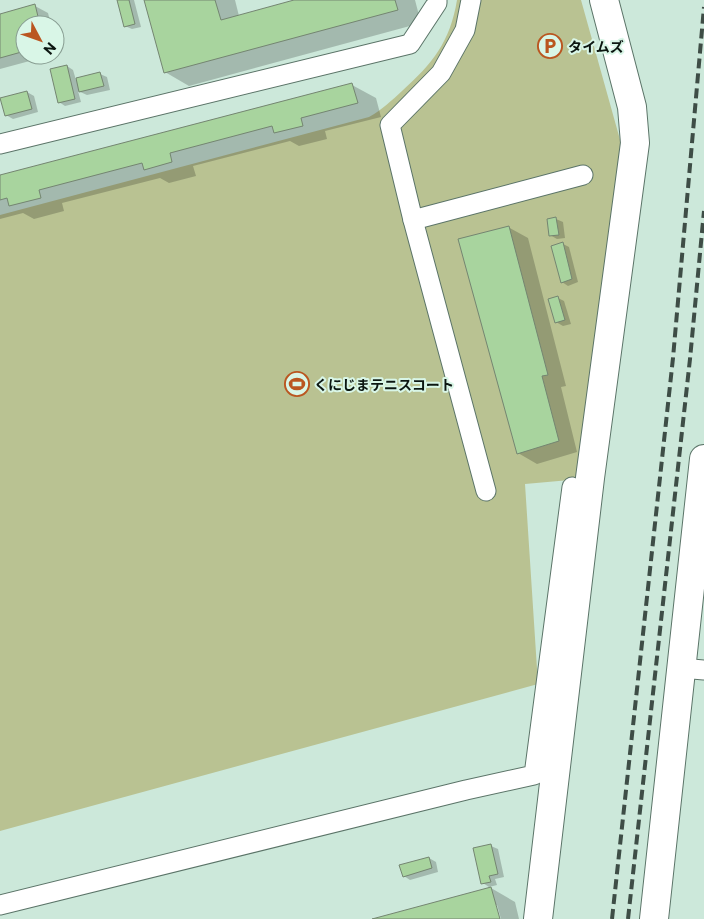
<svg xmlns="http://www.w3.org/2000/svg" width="704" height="919" viewBox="0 0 704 919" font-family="Commissioner,'Noto Sans JP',sans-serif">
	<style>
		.pitch { fill: #b9c292 }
		.shadow { fill: #0003 }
		.building { fill: #a8d49e; stroke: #748571 }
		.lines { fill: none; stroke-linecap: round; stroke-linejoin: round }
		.service-casing { stroke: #5b7468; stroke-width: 21 }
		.pedestrian-casing { stroke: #5b7468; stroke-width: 30 }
		.minor-casing { stroke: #5b7468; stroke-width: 30 }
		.service { stroke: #fff; stroke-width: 19 }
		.pedestrian { stroke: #fff; stroke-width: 28 }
		.minor { stroke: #fff; stroke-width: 28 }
		.rail { stroke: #3e4d46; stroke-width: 4; stroke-dasharray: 10 5; stroke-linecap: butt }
		.labels { text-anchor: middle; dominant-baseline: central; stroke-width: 4; stroke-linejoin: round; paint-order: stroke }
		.poi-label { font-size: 14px; font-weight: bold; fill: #0c1611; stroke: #d9f6e7; text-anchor: start }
	</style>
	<rect width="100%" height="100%" fill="#cce8da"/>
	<path class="pitch" d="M457 0H581L624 154 581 479 525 484 538 684 0 831V215L369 117C382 110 392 100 402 91 433 63 450 42 457 0Z"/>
	<g class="shadow">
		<path d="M118 0H134L141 27 132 29 125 26Z"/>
		<path d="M146 0H235L239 16 299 0H415L421 23 189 86 165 72Z"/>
		<path d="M35 6 48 13 51 25H25V55H52L0 69V15Z"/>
		<path d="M55 40 58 53 55 54Z"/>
		<path d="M67 66 73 70 76 80 100 74 107 77 110 90 87 95 78 91 81 102 65 106 59 102Z"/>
		<path d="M352 85 376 98 381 117 325 131 327 139 299 146 290 141 193 166 196 176 169 183 160 178 62 203 64 211 34 219 23 213 0 219V176Z"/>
		<path d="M27 92 34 96 38 112 13 119 6 115Z"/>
		<path d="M556 219 563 222 565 238 557 239 550 235Z"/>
		<path d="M508 227 528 238 566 386 561 387 577 452 537 464 518 453Z"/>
		<path d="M563 244 569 247 578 282 568 286 562 282Z"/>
		<path d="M558 298 564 301 571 324 563 326 556 322Z"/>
		<path d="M491 846 498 849 504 877 495 879 497 885 489 887 483 883Z"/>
		<path d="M429 858 436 862 438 872 410 880 404 876Z"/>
		<path d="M491 888 515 902 519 919H501L497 905H495L498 919H377Z"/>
	</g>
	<g class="building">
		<path d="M117 0H129L135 24 124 27Z"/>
		<path d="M144 0H215L221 20 294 0H395L398 10 164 73Z"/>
		<path d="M35 4 40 25H25V51L0 58V14Z"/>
		<path d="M67 65 75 99 58 103 50 69Z"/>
		<path d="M100 72 104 86 79 92 76 78Z"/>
		<path d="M352 83 358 103 301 118 303 126 274 133 272 126 170 153 172 162 144 170 142 163 39 190 41 198 9 206 7 198 0 200V175Z"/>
		<path d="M27 91 32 109 5 116 0 98Z"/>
		<path d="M556 217 559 235 549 236 547 219Z"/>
		<path d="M509 226 548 375 542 376 559 441 517 454 458 239Z"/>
		<path d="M563 242 572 279 561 283 551 246Z"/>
		<path d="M558 296 565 320 555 323 548 299Z"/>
		<path d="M491 844 498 874 489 876 491 882 481 884 473 848Z"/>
		<path d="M429 857 432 868 403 877 399 865Z"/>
		<path d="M491 887 500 919H372Z"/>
	</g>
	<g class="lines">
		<defs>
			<g id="service">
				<path d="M471 0 465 30 441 73 390 125 413 220 486 491"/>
				<path d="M0 144 410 44 437 3V0"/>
				<path d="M413 220 583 175"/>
				<path d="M681 668 704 670"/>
				<path d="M0 905 466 790 534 775 572 487"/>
			</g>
			<path id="pedestrian" d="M538 919 590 478 635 143 632 107 604 0"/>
			<path id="minor" d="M654 919 704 459"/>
		</defs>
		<use href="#service" class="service-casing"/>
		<use href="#pedestrian" class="pedestrian-casing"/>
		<use href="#minor" class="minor-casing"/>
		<use href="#service" class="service"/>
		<use href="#pedestrian" class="pedestrian"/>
		<use href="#minor" class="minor"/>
		<g class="rail">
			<path d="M612 919 673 358 704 7"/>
			<path d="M628 919 690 359 704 211"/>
		</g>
	</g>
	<defs>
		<symbol id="parking-ring" viewBox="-11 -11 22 22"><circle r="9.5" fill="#d9f6e7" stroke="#ba5620" stroke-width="1.5"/><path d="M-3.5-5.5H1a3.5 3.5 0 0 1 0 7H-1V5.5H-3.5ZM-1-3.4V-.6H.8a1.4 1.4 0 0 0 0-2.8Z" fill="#ba5620"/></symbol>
		<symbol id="stadium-ring" viewBox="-11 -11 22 22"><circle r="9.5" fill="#d9f6e7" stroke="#ba5620" stroke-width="1.5"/><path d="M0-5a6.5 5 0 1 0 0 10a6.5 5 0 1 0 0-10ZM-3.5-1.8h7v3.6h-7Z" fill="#ba5620"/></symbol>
	</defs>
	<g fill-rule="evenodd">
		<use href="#parking-ring" x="536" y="32" width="28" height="28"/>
		<use href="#stadium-ring" x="283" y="370" width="28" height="28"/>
	</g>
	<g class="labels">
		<g class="poi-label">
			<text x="568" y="46">タイムズ</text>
			<text x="314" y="384">くにじまテニスコート</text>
		</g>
	</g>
	<g transform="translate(40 40) rotate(131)"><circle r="24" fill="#d9f6e7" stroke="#879c91"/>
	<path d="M0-4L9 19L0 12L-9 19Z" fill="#ba5620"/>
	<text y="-8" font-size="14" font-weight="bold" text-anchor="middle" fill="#0c1611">N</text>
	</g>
</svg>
